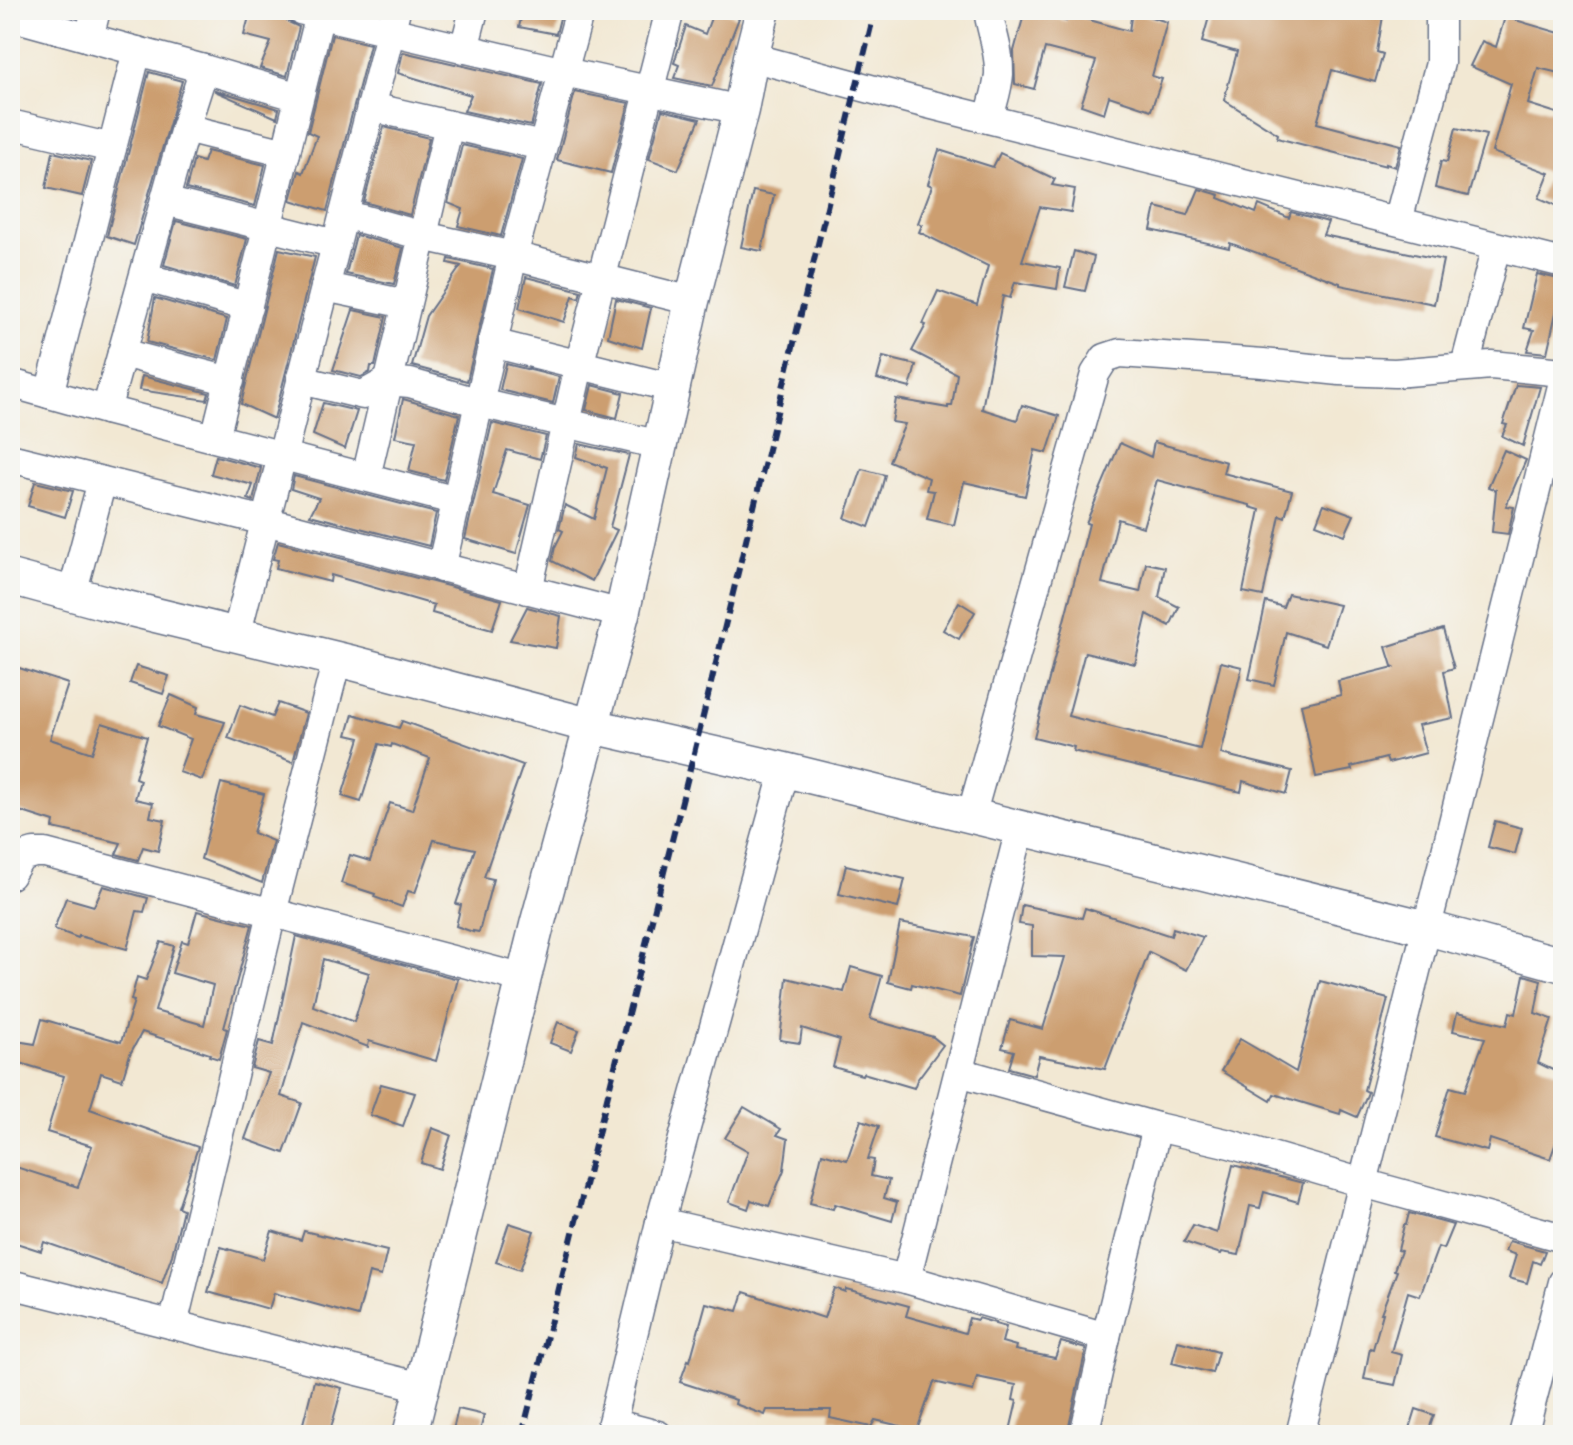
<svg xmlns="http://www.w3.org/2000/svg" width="1573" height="1445" viewBox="0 0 1573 1445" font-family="Alegreya,serif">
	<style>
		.building { fill: #cc9e70; fill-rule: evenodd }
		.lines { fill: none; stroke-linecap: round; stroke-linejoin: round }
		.minor-casing { stroke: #667087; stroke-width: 31 }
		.tertiary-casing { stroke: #667087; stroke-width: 37 }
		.minor { stroke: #fff; stroke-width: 28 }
		.tertiary { stroke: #fff; stroke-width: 34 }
		.rail { stroke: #1b2f5e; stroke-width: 6; stroke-dasharray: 12 6; stroke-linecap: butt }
	</style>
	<rect width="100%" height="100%" fill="#f6f6f2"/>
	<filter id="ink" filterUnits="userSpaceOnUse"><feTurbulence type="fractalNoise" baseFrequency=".0125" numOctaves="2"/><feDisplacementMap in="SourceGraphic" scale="16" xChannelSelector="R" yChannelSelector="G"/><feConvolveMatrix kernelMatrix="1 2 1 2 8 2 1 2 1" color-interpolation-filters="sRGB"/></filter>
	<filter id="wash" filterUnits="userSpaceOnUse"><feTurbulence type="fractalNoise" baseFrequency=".006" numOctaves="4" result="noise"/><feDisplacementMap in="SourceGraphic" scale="32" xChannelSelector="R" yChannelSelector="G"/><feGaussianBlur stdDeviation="1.8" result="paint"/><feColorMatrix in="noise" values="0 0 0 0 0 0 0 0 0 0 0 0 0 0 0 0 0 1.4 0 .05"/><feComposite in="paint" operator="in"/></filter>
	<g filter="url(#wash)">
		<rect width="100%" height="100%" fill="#f2e8d3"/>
		<g id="blocks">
			<g class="building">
				<path d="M251 10H283L284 16 288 22 299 27 287 76 260 68 271 42 244 35Z"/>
				<path d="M523 10H562L556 34 519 27Z"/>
				<path d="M714 10H719L739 18 712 86 674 78 679 65 674 63 686 26 705 34Z"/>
				<path d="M1211 10H1384L1377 52 1383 54 1375 82 1332 70 1317 123 1401 145 1395 167 1386 164V166L1277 138 1278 134 1224 100 1237 52 1202 42Z"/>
				<path d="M1025 11 1066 21 1068 14 1129 31 1132 11 1167 22 1152 76 1162 79 1151 110 1109 96 1104 113 1081 105 1096 61 1045 48 1034 89 1015 84 1014 51Z"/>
				<path d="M1505 17 1563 34V74L1538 68 1528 104 1563 115V208L1539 198 1549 173 1492 152 1511 84 1470 66 1482 41 1496 47Z"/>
				<path d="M332 35 370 44 327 211 291 200 299 171 303 173 317 136 308 132Z"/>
				<path d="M403 52 542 84 531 126 464 111 471 95 398 73Z"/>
				<path d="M149 72 182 81 134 245 107 236Z"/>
				<path d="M215 90 279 109 277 118 215 91Z"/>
				<path d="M575 92 629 103 611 173 557 160Z"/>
				<path d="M662 110 700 119 678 170 649 159Z"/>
				<path d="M384 127 429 138 410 215 364 202Z"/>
				<path d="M1456 128 1486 135 1468 196 1435 188 1441 161 1447 162Z"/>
				<path d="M462 145 522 159 501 236 458 226 463 209 448 203Z"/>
				<path d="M939 150 993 167 1000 153 1055 179 1052 185 1075 189 1071 212 1040 207 1022 261 1060 268 1057 289 1015 282 1010 298 1003 296 982 409 1017 420 1022 405 1059 416 1047 453 1035 450 1025 496 964 482 954 525 927 519 934 491 926 490 929 478 889 461 905 424 892 422 896 399 948 408V406H952L957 374 912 351 926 325 923 324 938 291 977 305 988 266 919 232 922 225 918 223 932 186 928 184Z"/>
				<path d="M207 151 265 165 255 206 186 189 194 159 203 162Z"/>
				<path d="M53 152 91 161 82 196 46 188Z"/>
				<path d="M1199 189 1220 195 1219 198 1256 213 1259 205 1289 218 1291 212 1328 222 1323 235 1443 260 1434 304 1340 285V283L1230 243 1229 248 1151 230 1156 207 1188 215Z"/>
				<path d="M753 191 774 195 762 251 741 247Z"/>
				<path d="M176 221 247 239 235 286 164 265Z"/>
				<path d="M356 235 403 248 394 284 346 274Z"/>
				<path d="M279 249 315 257 274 419 241 404Z"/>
				<path d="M1074 251 1094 257 1085 291 1065 287Z"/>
				<path d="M449 259 493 269 467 381 412 366 426 316 461 266 448 263Z"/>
				<path d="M1537 274 1563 280V305L1558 304 1547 353 1527 351 1534 330 1524 328Z"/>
				<path d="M526 277 581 291 579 298 573 296 564 322 519 308Z"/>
				<path d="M155 298 227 319 217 360 147 342Z"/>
				<path d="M616 299 651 308 642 348 608 337Z"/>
				<path d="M353 310 386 317 375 366H371L370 372 361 377 333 370Z"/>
				<path d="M883 357 916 365 910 388 877 379Z"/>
				<path d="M506 364 559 377 553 403 500 390Z"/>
				<path d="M142 376 209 393 207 400 139 390Z"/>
				<path d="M592 385 623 393 617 418 586 410Z"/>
				<path d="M1516 385 1540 387 1523 446 1502 436 1507 425 1503 424Z"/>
				<path d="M403 399 459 415 444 480 409 471 416 441 395 437Z"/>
				<path d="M323 403 357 411 345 449 313 435Z"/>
				<path d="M492 423 546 436 540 459 507 450 493 494 530 505 516 554 465 539Z"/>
				<path d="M1154 442 1226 462 1223 473 1292 491 1285 517 1280 515 1263 596 1243 592 1260 510 1250 507V505L1204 494 1205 493 1157 480 1143 527 1118 519 1102 583 1140 592 1146 563 1165 567 1159 597 1179 607 1170 626 1147 614 1135 664 1085 652 1068 716 1200 749 1221 662 1242 667 1221 754 1292 771 1286 794 1243 781 1241 792 1073 751 1074 747 1034 737 1089 524 1086 523 1120 443 1151 457Z"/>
				<path d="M579 444 629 455 610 527 617 530 592 581 552 561 555 547 563 531 559 529 565 505 594 519 607 468 576 457Z"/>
				<path d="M1504 450 1526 460 1506 506 1514 507 1508 534 1492 532 1496 490 1488 487Z"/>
				<path d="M216 456 261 468 253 501 248 499 253 485 211 474Z"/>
				<path d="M862 469 885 475 877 505 869 527 845 518Z"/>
				<path d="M294 476 436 513 429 546 310 515 319 498 291 489Z"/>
				<path d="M35 482 73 491 65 517 28 506Z"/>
				<path d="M1324 504 1354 515 1345 535 1316 524Z"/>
				<path d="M278 542 502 600 492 630 432 613 434 605 331 575 330 582 276 568 278 560 273 559Z"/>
				<path d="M1288 594 1339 605 1326 645 1286 632 1274 685 1249 679 1266 602 1283 607Z"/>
				<path d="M959 602 975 612 959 639 943 630Z"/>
				<path d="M527 607 561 616 556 648 510 640Z"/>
				<path d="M1443 629 1454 668 1444 671 1453 718 1418 725 1426 753 1388 763 1386 758 1351 767 1352 770 1316 777 1301 704 1341 695 1338 681 1394 667 1392 666 1386 647Z"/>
				<path d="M10 665 68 684 50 739 92 753 102 723 147 737 135 778 140 780 135 799 153 803 150 817 165 820 158 851 143 847 138 860 116 854 121 843 53 828 54 822 10 808Z"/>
				<path d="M136 666 169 676 163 694 130 683Z"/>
				<path d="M171 695 198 707 196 714 225 722 202 780 179 772 191 739 158 726Z"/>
				<path d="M278 703 306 713 293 762 228 738 240 705 272 717Z"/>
				<path d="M353 714 399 728 402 721 523 765 484 877 493 879 479 932 473 931V932L456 926 461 905 456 904 475 849 434 840 415 893 408 891 402 907 374 897 375 894 341 883 350 855 370 861 390 803 412 810 430 758 392 744 391 747 379 744 361 802 342 796 360 738 347 735Z"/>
				<path d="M221 783 264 794 253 833 273 841 262 883 201 859Z"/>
				<path d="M1495 821 1522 828 1515 854 1488 847Z"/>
				<path d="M846 865 905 879 898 908 839 894Z"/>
				<path d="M103 886 148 898 144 912 137 911 127 949 79 936 78 938 54 929 66 898 94 906Z"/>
				<path d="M1022 905 1082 918 1085 908 1171 936 1173 928 1203 937 1186 970 1149 952 1105 1069 1039 1056 1034 1075 1009 1068 1014 1051 1002 1048 1010 1020 1043 1029 1065 957 1032 956V926L1019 924Z"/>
				<path d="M197 911 252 925 224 1028 227 1029 219 1059 209 1056 210 1054 142 1032 130 1054 122 1080 101 1073 90 1109 198 1147 178 1207 183 1209 172 1255 162 1283 44 1242 41 1251 10 1241V1165L78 1187 92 1146 47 1132 64 1076 10 1060V1040L35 1044 42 1019 121 1042 134 1001 131 1000 137 977 146 980 161 942 174 946 155 1011 204 1025 213 985 172 973 182 941 188 943Z"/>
				<path d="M900 923 974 937 960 996 912 984 911 988 888 982Z"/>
				<path d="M296 936 458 979 436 1061 369 1041 368 1047 303 1022 281 1096 302 1103 284 1153 245 1139 269 1073 252 1068 259 1041 273 1045ZM323 959 369 973 354 1022 313 1006Z"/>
				<path d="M851 967 882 976 870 1019 933 1037 943 1045 917 1080 914 1088 863 1073 862 1075 833 1067 840 1040 802 1028 800 1043 780 1040 787 978 844 992Z"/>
				<path d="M1524 975 1541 980 1535 1013 1552 1019 1538 1063 1563 1075V1123L1550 1159 1490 1139 1487 1151 1435 1137 1450 1087 1465 1091 1485 1038 1453 1031 1457 1013 1507 1025 1510 1012 1516 1014Z"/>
				<path d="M1320 981 1388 999 1364 1090 1368 1092 1367 1095 1357 1117 1341 1110 1340 1114 1274 1094 1271 1101 1221 1071 1240 1039 1296 1072Z"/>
				<path d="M558 1022 579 1030 571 1051 550 1043Z"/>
				<path d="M381 1084 415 1093 403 1126 370 1115Z"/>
				<path d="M744 1107 781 1129 777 1135 788 1139 784 1170 769 1206 751 1200 748 1209 729 1202 748 1151 725 1138Z"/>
				<path d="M861 1120 879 1126 868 1159 874 1160 871 1176 889 1180 884 1198 897 1202 892 1221 835 1204 833 1209 810 1203 822 1153 847 1160Z"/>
				<path d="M432 1128 451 1135 440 1169 421 1163Z"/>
				<path d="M1233 1165 1303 1183 1298 1202 1264 1192 1260 1208 1250 1206 1239 1255 1222 1252 1221 1254 1184 1242 1193 1225 1217 1233Z"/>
				<path d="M1409 1213 1453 1225 1443 1249 1438 1247 1420 1296 1408 1292 1391 1352 1402 1355 1395 1385 1364 1379 1370 1348 1373 1349 1383 1313H1381L1397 1271 1394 1270 1401 1251 1398 1250 1404 1225H1406Z"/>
				<path d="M509 1223 534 1231 520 1270 496 1262Z"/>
				<path d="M272 1231 301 1240 304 1231 387 1251 381 1276 369 1273 358 1316 274 1293 269 1309 208 1292 221 1247 263 1259Z"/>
				<path d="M1509 1241 1545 1251 1540 1264 1533 1261 1527 1283 1509 1278 1516 1255 1505 1251Z"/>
				<path d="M834 1288 845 1292 846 1289 909 1306 906 1316 965 1333 969 1318 977 1320 978 1318 995 1323V1324L1006 1327 1002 1342 1016 1346 1015 1350 1055 1358 1061 1342 1086 1349 1067 1435H1009L1017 1401 1013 1400 1016 1385 977 1377 973 1391 934 1382 917 1430 875 1420 871 1427 830 1418 831 1410H767L765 1415 735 1404 736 1400 680 1382 688 1360 690 1361 706 1303 738 1311 744 1292 824 1318Z"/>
				<path d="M1178 1341 1218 1352 1212 1373 1172 1363Z"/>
				<path d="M314 1381 342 1388 329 1435H300Z"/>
				<path d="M458 1409 484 1415 479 1435 453 1430Z"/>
				<path d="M1416 1409 1434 1415 1427 1435H1408Z"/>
			</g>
		</g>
	</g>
	<g filter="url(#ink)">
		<use href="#blocks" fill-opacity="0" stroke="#667087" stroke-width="2"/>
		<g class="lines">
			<defs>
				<g id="minor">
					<path d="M300 10 564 72 741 110"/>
					<path d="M988 10C991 31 1000 52 999 74 998 89 992 105 989 119"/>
					<path d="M10 16 137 51"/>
					<path d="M89 38 96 10"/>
					<path d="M464 49 474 10"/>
					<path d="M751 57 908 99 1563 263"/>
					<path d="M371 107 542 146"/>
					<path d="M10 124 112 148"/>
					<path d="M185 128 286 153"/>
					<path d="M165 201 336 244"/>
					<path d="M344 214 423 236 513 256 692 301"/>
					<path d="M1398 221 1440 63V10"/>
					<path d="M144 277 248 307"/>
					<path d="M325 287 406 304"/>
					<path d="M492 343 673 388"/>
					<path d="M122 353 230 381"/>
					<path d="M1465 366 1496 247"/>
					<path d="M301 380 363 395 388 381 410 383 480 403 660 445"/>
					<path d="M10 383 106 410 457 501"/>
					<path d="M49 394 137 51 204 69"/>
					<path d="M106 410 185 128 204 69 299 97"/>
					<path d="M215 438 321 10"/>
					<path d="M10 458 265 521 622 614"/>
					<path d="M366 477 449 125"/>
					<path d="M441 568 513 256 580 10"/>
					<path d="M528 590 579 366 670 10"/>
					<path d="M72 594 102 481"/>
					<path d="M236 636 396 10"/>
					<path d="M971 816 1095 374 1105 358 1120 353 1263 363 1340 371 1395 373 1491 365 1563 372"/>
					<path d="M10 875 21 857 34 853H45L525 979"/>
					<path d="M959 1072 1157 1127 1230 1144 1363 1183 1563 1238"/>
					<path d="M660 1222 906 1279 1106 1337"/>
					<path d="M906 1279 1020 829"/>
					<path d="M10 1284 422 1387"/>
					<path d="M173 1325 272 913 337 659"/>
					<path d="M612 1423 658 1435"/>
					<path d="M609 1435 660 1222 785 770"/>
					<path d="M1084 1435 1106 1337 1157 1127"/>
					<path d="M1300 1435 1563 382"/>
					<path d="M1523 1435 1563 1282"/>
				</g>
				<g id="tertiary">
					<path d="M10 577 102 602 357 664 592 726 785 770 1427 928 1563 965"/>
					<path d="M410 1435 537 925 622 614 692 301 741 110 751 57 763 10"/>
				</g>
			</defs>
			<use href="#minor" class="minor-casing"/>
			<use href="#tertiary" class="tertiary-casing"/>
			<use href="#minor" class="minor"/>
			<use href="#tertiary" class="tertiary"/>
			<path class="rail" d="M522 1435 695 749 875 10"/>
		</g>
	</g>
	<rect width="1573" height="1445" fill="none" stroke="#f6f6f2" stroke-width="40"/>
</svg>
